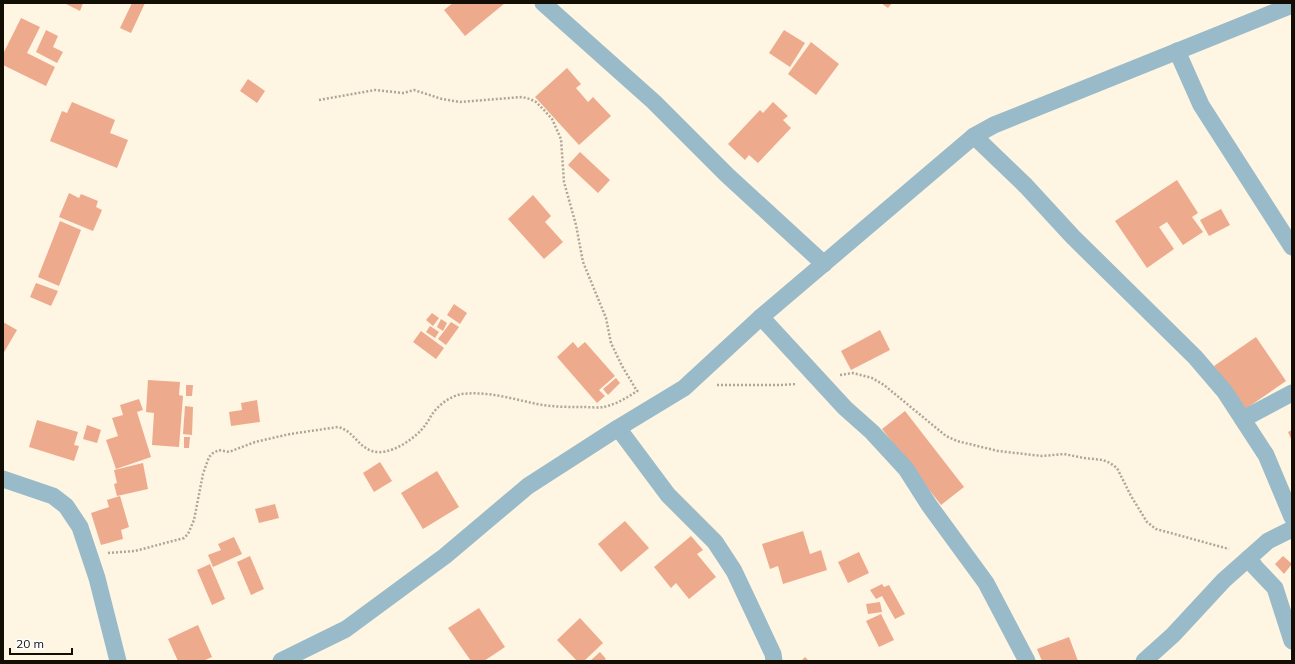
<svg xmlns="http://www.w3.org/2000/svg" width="1295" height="664" viewBox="0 0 1295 664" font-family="Mulish,sans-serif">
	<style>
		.building { fill: #eeaa8c }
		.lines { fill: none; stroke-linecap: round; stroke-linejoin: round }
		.path { stroke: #aea697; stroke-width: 2.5; stroke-dasharray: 2 2; stroke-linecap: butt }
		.minor { stroke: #99bac8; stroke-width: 17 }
	</style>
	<rect width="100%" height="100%" fill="#fef5e3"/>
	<g class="building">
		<path d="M64 3H83L80 11Z"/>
		<path d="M132 3H145L131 33 120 28Z"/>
		<path d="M453 3H505L465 36 444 10Z"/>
		<path d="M881 3H892L888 8Z"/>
		<path d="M21 18 40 27 27 53 55 67 46 86 3 65V54Z"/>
		<path d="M46 30 58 36 53 47 63 52 57 63 36 52Z"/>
		<path d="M784 30 805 43 790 67 769 53Z"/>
		<path d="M811 42 839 64 816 95 788 74Z"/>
		<path d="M567 68 581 84 576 88 588 102 593 97 611 116 579 145 535 97Z"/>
		<path d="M248 79 265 91 257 103 240 91Z"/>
		<path d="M72 102 115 120 110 133 128 140 117 168 50 141 62 111 67 113Z"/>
		<path d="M773 102 788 116 783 120 791 128 758 163 749 155 745 160 728 144 760 110 763 113Z"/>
		<path d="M580 152 610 180 598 193 568 165Z"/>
		<path d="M1177 180 1198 213 1192 217 1203 232 1183 245 1167 222 1159 227 1174 249 1147 268 1115 221Z"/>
		<path d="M69 193 79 198 81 194 98 201 96 207 102 210 93 231 59 217Z"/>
		<path d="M533 195 551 216 545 222 563 242 544 259 508 219Z"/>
		<path d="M1221 209 1230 225 1209 236 1200 220Z"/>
		<path d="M60 221 81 230 59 286 38 277Z"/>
		<path d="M36 283 58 291 51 306 30 297Z"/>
		<path d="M454 304 467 313 460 324 447 315Z"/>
		<path d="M432 313 439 318 433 326 426 320Z"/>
		<path d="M441 319 447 323 443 331 437 327Z"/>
		<path d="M3 322 17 330 3 354Z"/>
		<path d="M451 322 459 327 446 345 438 339Z"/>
		<path d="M430 326 439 332 435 338 426 332Z"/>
		<path d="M880 330 890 350 851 370 841 351Z"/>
		<path d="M421 331 444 348 436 359 413 342Z"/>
		<path d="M1256 337 1286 381 1244 410 1214 366Z"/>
		<path d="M573 342 578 348 585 342 615 376 599 390 605 396 597 403 557 357Z"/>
		<path d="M616 378 620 383 608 395 603 389Z"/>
		<path d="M148 380 180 382 179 395 183 396 179 447 152 445 154 413 146 412Z"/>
		<path d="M186 385H193L192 396H186Z"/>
		<path d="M139 399 143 410 137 412 151 457 116 469 106 440 118 436 112 418 123 415 120 405Z"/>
		<path d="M257 400 260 422 231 426 229 412 242 410 241 403Z"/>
		<path d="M185 406 193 407 192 435 183 434Z"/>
		<path d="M905 411 964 487 941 505 882 429Z"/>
		<path d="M37 420 78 432 74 445 79 446 74 461 29 447Z"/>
		<path d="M87 425 101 430 97 443 83 439Z"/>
		<path d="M1292 430V441L1288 432Z"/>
		<path d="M184 437H190L189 448H184Z"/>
		<path d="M380 462 392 481 374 492 363 473Z"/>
		<path d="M143 463 148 489 117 496 114 484 117 483 114 470Z"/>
		<path d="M437 471 459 507 423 529 401 493Z"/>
		<path d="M120 496 129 527 121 530 123 539 101 545 91 513 109 507 107 500Z"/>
		<path d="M275 504 279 518 259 523 255 509Z"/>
		<path d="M625 521 649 548 621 572 598 544Z"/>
		<path d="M803 531 810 554 821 550 827 570 783 584 778 566 770 569 762 544Z"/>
		<path d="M691 536 703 550 697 554 716 577 689 599 676 583 671 588 654 567Z"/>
		<path d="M234 537 242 554 213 567 208 555 221 550 218 544Z"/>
		<path d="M859 552 869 573 848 583 838 562Z"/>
		<path d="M250 556 264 589 251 595 237 562Z"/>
		<path d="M1283 556 1292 564 1284 574 1275 564Z"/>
		<path d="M210 564 225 599 212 605 197 570Z"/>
		<path d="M882 584 884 587 889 585 905 614 895 619 882 596 876 599 870 590Z"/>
		<path d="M880 602 882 612 868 614 866 604Z"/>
		<path d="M479 608 505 647 484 661H471L448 628Z"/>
		<path d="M881 614 894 640 879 647 866 621Z"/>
		<path d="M580 618 603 643 584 661H577L557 640Z"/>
		<path d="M198 625 212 657 203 661H178L168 639Z"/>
		<path d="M1069 637 1078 661H1042L1037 649Z"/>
		<path d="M600 652 606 659 603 661H590Z"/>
		<path d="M805 657 809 661H801Z"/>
	</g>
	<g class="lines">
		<g class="path">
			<path d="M319 100 375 90 403 93 414 90 442 99 460 102 522 97 530 99 536 102 544 110 552 119 561 139 564 182 576 225 583 262 606 318 611 343 622 366 637 391"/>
			<path d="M840 375 853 373 872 378 884 385 946 436 957 441 998 451 1042 456 1064 454 1084 458 1103 460 1110 463 1117 468 1131 496 1147 522 1156 529 1229 549"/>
			<path d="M717 385H781L797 384"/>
			<path d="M108 553 135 551 184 538 188 534 194 520 203 474 209 457 213 453 219 450 229 452 255 442 290 434 338 427C354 431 357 446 372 451 389 457 417 438 426 424 428 422 429 419 431 416 437 406 450 396 462 394 488 391 513 399 537 404 552 407 568 407 583 407 590 407 598 408 604 407 616 404 627 398 637 391H640"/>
		</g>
		<g class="minor">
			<path d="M543 3 654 102 727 175 824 264"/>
			<path d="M1177 51 1201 105 1292 247"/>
			<path d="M974 136 1026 186 1073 237 1195 357 1225 392 1266 455 1292 517"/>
			<path d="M761 317 845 408 872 432 906 469 929 505 986 583 1027 661"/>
			<path d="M1243 419 1292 393"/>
			<path d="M618 428 668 495 715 542 734 571 773 654 774 661"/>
			<path d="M3 479 53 496 66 506 80 527 97 578 118 661"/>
			<path d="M1249 558 1255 567 1275 588 1292 641"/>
			<path d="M281 661 346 629 445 556 528 486 618 428 684 388 761 317 974 136 994 125 1292 5"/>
			<path d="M1144 661 1173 635 1224 580 1268 541 1292 529"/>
		</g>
	</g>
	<rect width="1295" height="664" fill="none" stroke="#120e04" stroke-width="8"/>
	<path d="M10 648v6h62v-6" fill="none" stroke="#120e04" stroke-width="2"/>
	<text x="16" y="648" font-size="12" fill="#120e04" stroke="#ffffff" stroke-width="3" paint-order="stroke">20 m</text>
</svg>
